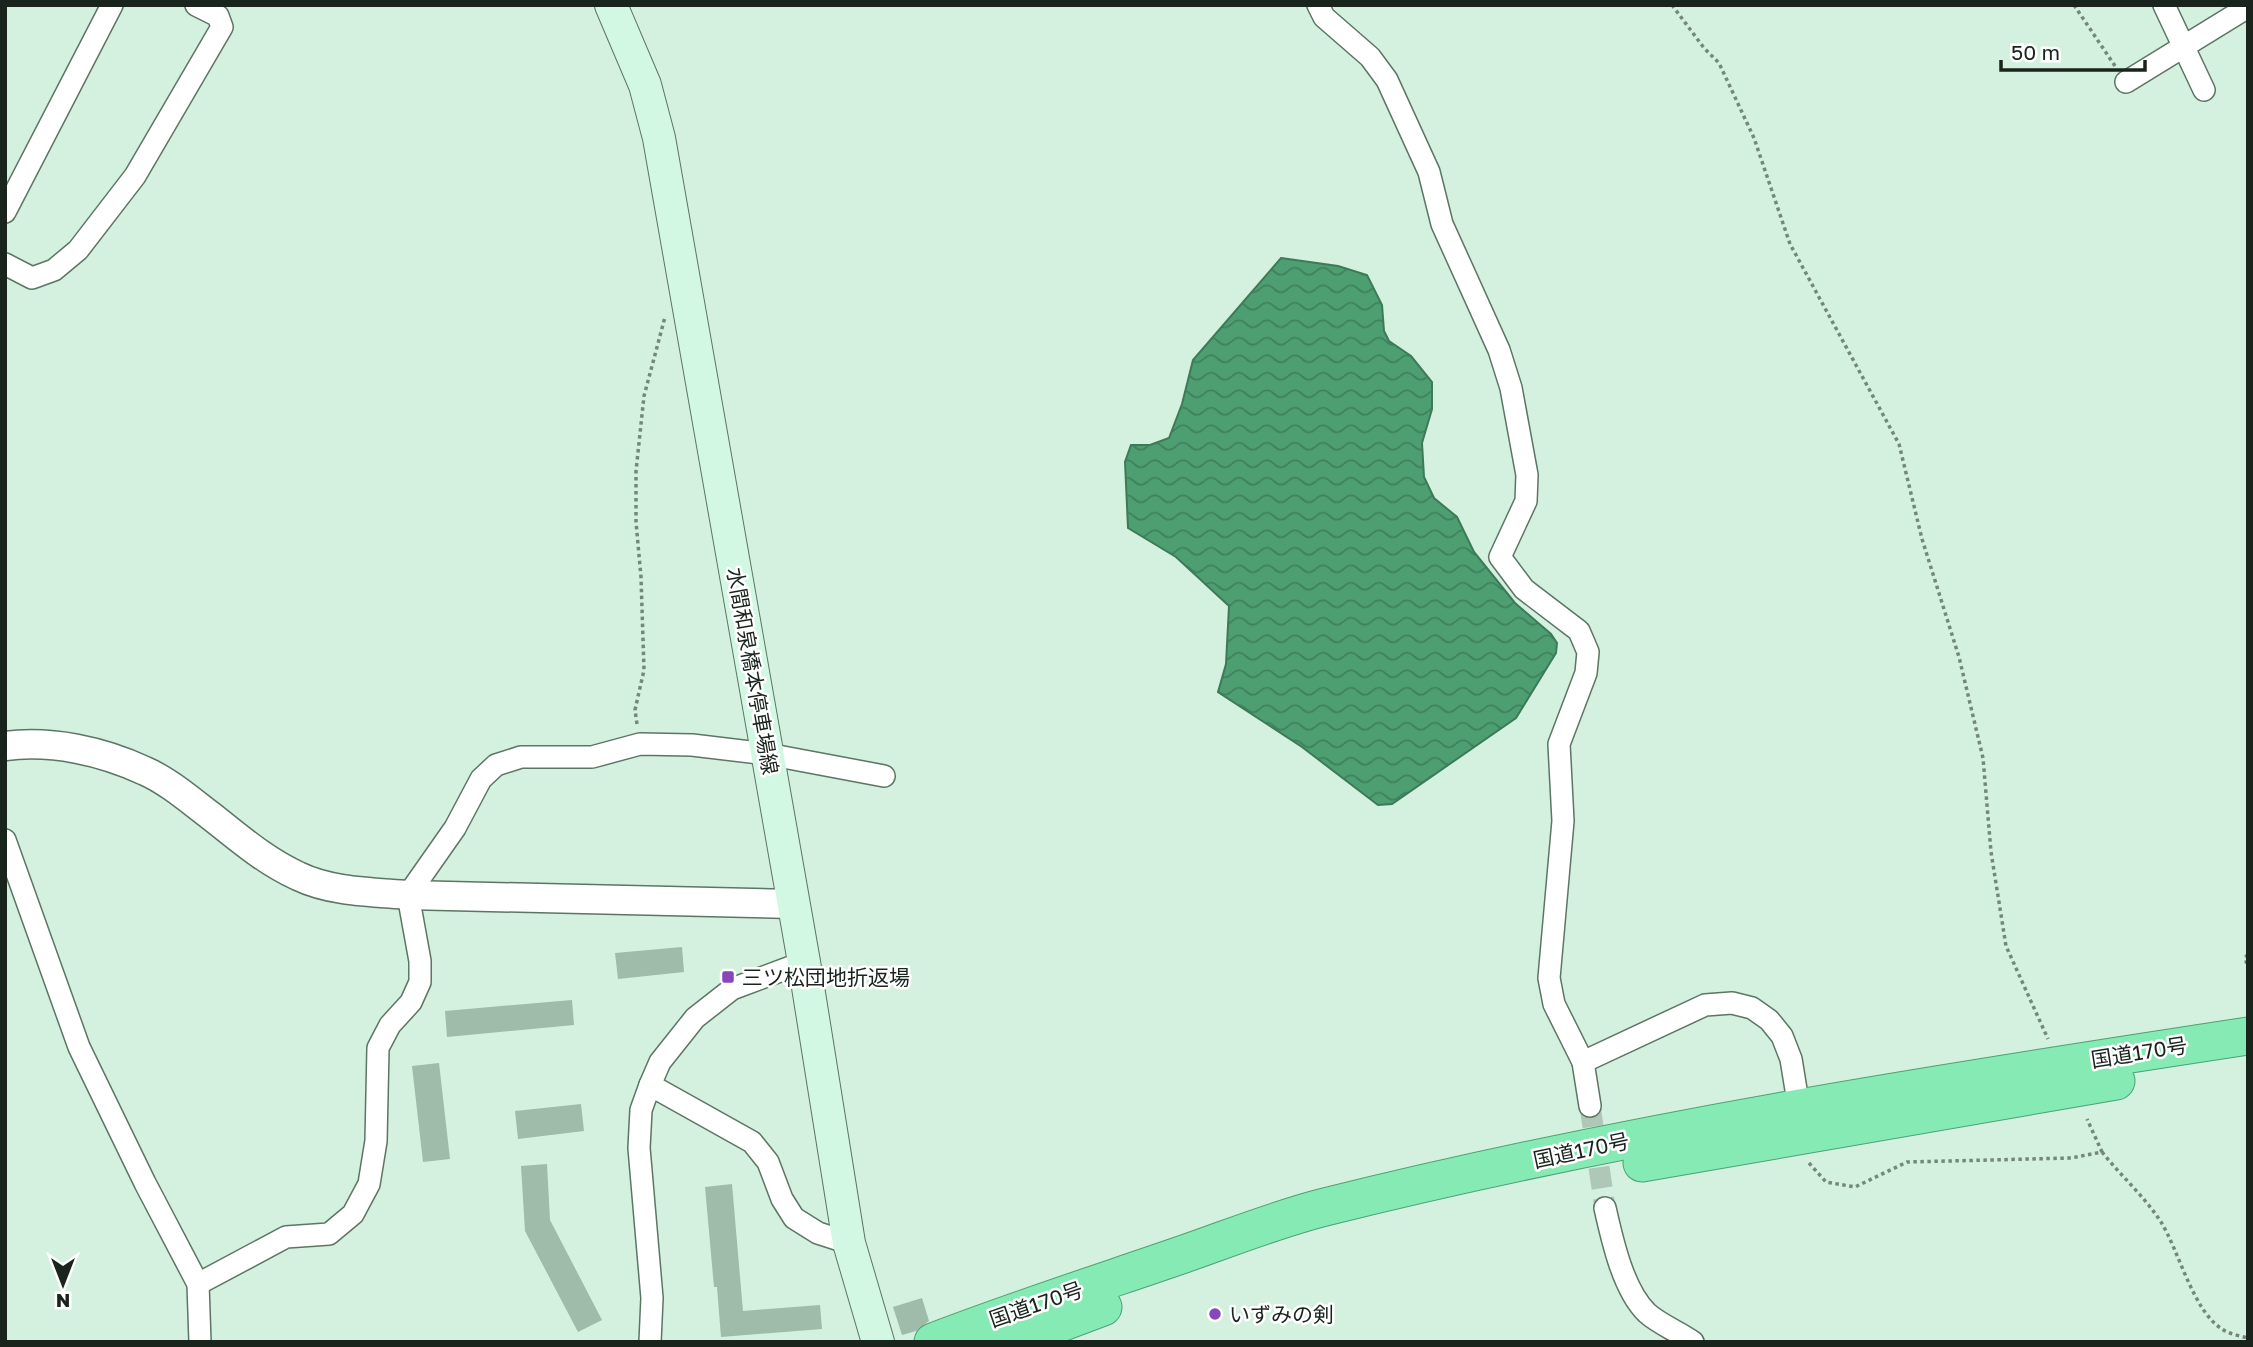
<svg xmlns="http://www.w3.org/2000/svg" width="2253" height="1347" viewBox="0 0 2253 1347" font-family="'Golos Text','Noto Sans JP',sans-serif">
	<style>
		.water { fill: url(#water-waves); stroke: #3d7a58; stroke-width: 2 }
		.building { fill: #9fbba9 }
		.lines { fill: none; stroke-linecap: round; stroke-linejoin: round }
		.minor-tunnel { stroke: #afc7b7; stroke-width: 21; stroke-dasharray: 21 10; stroke-linecap: butt }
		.minor-casing { stroke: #5c7565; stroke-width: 24 }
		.tertiary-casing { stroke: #5c7565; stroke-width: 31 }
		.secondary-casing { stroke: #5c7565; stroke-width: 34 }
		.trunk-casing { stroke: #4ca173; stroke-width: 39 }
		.path { stroke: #74877b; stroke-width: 3.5; stroke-dasharray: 3.5 3.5; stroke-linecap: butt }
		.minor { stroke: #fff; stroke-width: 21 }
		.tertiary { stroke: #fff; stroke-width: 28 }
		.secondary { stroke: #d2f7e3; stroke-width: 32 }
		.trunk { stroke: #86eab4; stroke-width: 37 }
		.poi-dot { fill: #8846bb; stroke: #fff; stroke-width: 2.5 }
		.labels { text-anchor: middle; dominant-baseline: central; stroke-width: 5; stroke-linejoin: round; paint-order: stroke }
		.street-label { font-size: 21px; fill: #19241d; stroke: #fff }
		.poi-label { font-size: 21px; fill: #19241d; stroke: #fff; text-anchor: start }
	</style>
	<defs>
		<pattern id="water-waves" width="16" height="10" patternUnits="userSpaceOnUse" patternTransform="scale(1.75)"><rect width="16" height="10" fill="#4d9f72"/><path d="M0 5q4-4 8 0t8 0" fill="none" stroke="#3f815d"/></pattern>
	</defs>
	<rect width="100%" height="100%" fill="#d4f0de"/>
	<path class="water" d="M1281 258 1338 266 1367 275 1382 305 1384 331 1389 341 1411 356 1432 382V409L1422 443 1424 477 1434 498 1457 517 1474 552 1515 603 1551 634 1557 643 1556 653 1516 718 1392 804 1378 805 1302 747 1218 692 1226 664 1229 606 1176 557 1128 528 1125 462 1131 445H1150L1169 438 1182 404 1193 360Z"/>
	<g class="building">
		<path d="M682 947 684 972 618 979 615 953Z"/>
		<path d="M572 1000 574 1025 447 1037 445 1011Z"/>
		<path d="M439 1063 450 1159 423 1162 412 1066Z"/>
		<path d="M581 1104 584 1131 518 1139 515 1111Z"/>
		<path d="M547 1164 550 1220 602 1320 578 1332 525 1231 521 1166Z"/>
		<path d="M732 1184 743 1311 820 1305 822 1329 721 1337 717 1287H714L705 1187Z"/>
		<path d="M922 1298 929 1321 916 1331 902 1335 893 1307Z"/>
	</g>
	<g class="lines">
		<path class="minor-tunnel" d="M1590 1106 1605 1208"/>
		<defs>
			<g id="minor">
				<path d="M1318 5 1324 17 1370 57 1387 80 1429 172 1442 224 1499 350 1511 388 1527 475 1526 501 1500 557 1524 589 1579 631 1588 652 1586 673 1559 744 1563 821 1549 978 1554 1004 1583 1062 1590 1106"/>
				<path d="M2164 5 2204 90"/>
				<path d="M2126 82 2248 7"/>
				<path d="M5 212 112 5"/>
				<path d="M5 264 32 278 54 270 78 250 135 176 222 27 218 16 196 5"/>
				<path d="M5 840 79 1047 145 1183 198 1284 200 1342"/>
				<path d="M1583 1062 1705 1005 1732 1003 1752 1008 1769 1020 1782 1036 1791 1059 1799 1108"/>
				<path d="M650 1085 752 1142 768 1162 782 1199 794 1218 818 1233 849 1243"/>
				<path d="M1605 1208C1612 1239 1623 1290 1647 1313 1659 1324 1679 1332 1693 1342"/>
				<path d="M198 1284 286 1237 329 1234 353 1214 369 1184 376 1141 378 1048 390 1025 411 1002 420 982V961L408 895 455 828 481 779 496 765 521 757H592L640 744 692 745 767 754 884 776"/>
				<path d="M650 1342 652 1298 639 1148 641 1110 650 1085 660 1062 695 1018 732 989 804 962"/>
			</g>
			<path id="tertiary" d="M5 746C52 740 102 751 145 771 168 781 191 801 211 816 239 838 265 861 298 876 331 892 372 892 408 895L792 904"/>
			<path id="secondary" d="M611 5 645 85 659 138 804 962 849 1243 878 1342"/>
			<g id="trunk">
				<path d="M1642 1163 2116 1081"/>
				<path d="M933 1342C1016 1310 1100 1283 1184 1254 1230 1238 1277 1219 1325 1207 1629 1131 1939 1083 2248 1036"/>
				<path d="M1010 1342 1103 1307"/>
			</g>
		</defs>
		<use href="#minor" class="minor-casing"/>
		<use href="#tertiary" class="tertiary-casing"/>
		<use href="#secondary" class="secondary-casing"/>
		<use href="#trunk" class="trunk-casing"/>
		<g class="path">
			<path d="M1672 5 1704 48 1719 63 1754 138 1790 244 1899 444 1922 539 1959 657 1983 758 1991 852 2006 946 2048 1039"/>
			<path d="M2074 5 2115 66"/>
			<path d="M637 724 635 710 644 670 641 577 636 522V471L644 396 665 317"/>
			<path d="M2248 955 2245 957 2248 969"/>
			<path d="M2102 1152C2121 1176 2145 1197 2161 1222 2179 1251 2193 1311 2222 1329 2229 1334 2240 1336 2248 1338"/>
			<path d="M1809 1163 1826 1182 1855 1187 1907 1162 2071 1158 2102 1152 2087 1119"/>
		</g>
		<use href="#minor" class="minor"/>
		<use href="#tertiary" class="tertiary"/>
		<use href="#secondary" class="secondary"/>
		<use href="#trunk" class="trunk"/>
	</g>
	<g class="poi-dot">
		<rect x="721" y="970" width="14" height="14" rx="3.5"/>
		<circle cx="1215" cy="1314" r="7"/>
	</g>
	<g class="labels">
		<g class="street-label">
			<text transform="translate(753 671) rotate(80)">水間和泉橋本停車場線</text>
			<text transform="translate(2139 1052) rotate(-9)">国道170号</text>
			<text transform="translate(1581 1150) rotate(-12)">国道170号</text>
			<text transform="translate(1036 1304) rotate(-19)">国道170号</text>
		</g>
		<g class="poi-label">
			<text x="742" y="977">三ツ松団地折返場</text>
			<text x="1229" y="1314">いずみの剣</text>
		</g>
	</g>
	<rect width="2253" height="1347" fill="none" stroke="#19241d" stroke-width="14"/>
	<g transform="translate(63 1284) rotate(180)" stroke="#ffffff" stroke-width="5" paint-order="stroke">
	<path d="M0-5L12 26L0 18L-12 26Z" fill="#19241d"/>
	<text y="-10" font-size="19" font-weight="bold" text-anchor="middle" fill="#19241d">N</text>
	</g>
	<path d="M2001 60v10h144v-10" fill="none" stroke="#19241d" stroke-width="3.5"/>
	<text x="2011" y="60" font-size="21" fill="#19241d" stroke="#ffffff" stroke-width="5" paint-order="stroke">50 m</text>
</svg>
